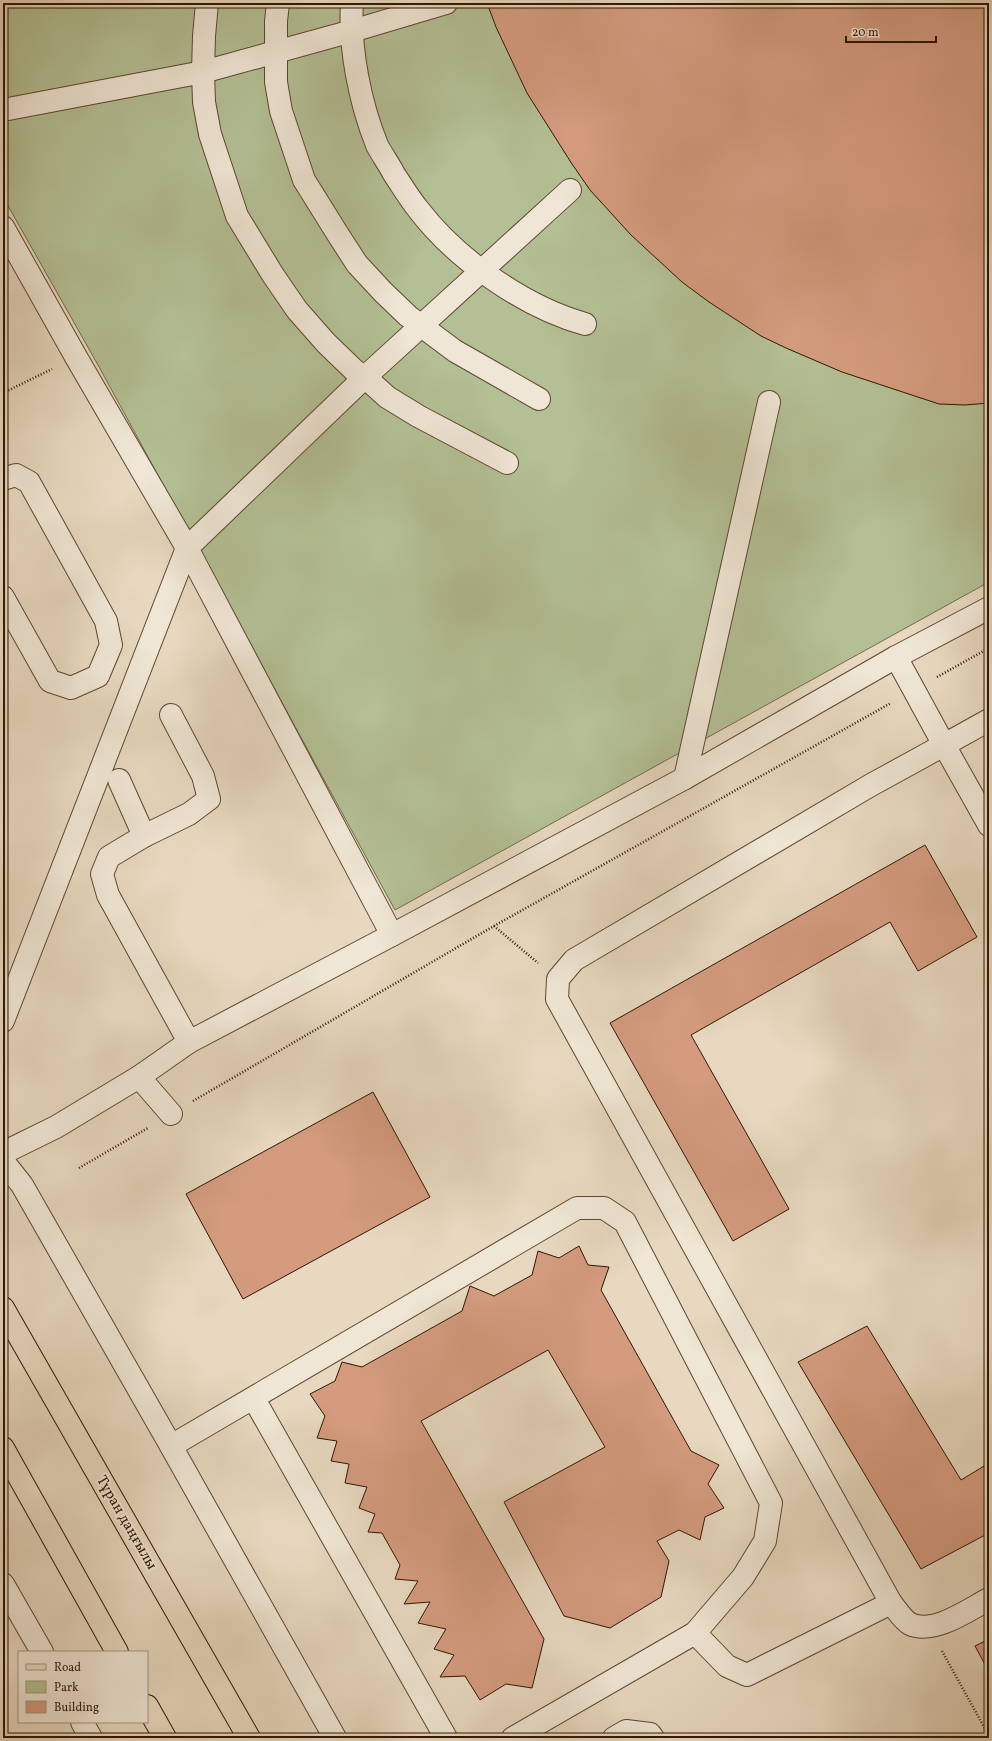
<svg xmlns="http://www.w3.org/2000/svg" width="992" height="1741" viewBox="0 0 992 1741" font-family="Vollkorn,serif">
	<style>
		.green { fill: #b3bf94; stroke: #726a4a }
		.building { fill: #d49b7f; stroke: #301601 }
		.lines { fill: none; stroke-linecap: round; stroke-linejoin: round }
		.minor-casing { stroke: #5e4630; stroke-width: 24 }
		.major-casing { stroke: #301601; stroke-width: 24 }
		.path { stroke: #301601; stroke-width: 2.5; stroke-dasharray: 1 2; stroke-linecap: butt }
		.minor { stroke: #efe6d5; stroke-width: 22 }
		.major { stroke: #e7d8bf; stroke-width: 22 }
		.labels { text-anchor: middle; dominant-baseline: central; stroke-width: 4; stroke-linejoin: round; paint-order: stroke }
		.street-label { font-size: 15px; fill: #301601; stroke: #efe6d5 }
	</style>
	<rect width="100%" height="100%" fill="#e7d8bf"/>
	<filter id="stains"><feTurbulence type="fractalNoise" baseFrequency=".005" numOctaves="4"/><feColorMatrix values="0 0 0 0 .2 0 0 0 0 .09 0 0 0 0 .02 0 0 0 .5 -.17"/></filter>
	<radialGradient id="worn" r=".72"><stop offset=".6" stop-color="#630" stop-opacity="0"/><stop offset="1" stop-color="#630" stop-opacity=".3"/></radialGradient>
	<path class="green" d="M3 3H989V582L395 910 98 365 3 197Z"/>
	<g class="building">
		<path d="M487 3H989V403L965 405 939 404 842 372 786 348 761 336 709 302 682 282 631 235 590 190 572 164 527 93 496 27Z"/>
		<path d="M925 845 977 937 918 971 890 922 691 1035 789 1209 733 1241 610 1023Z"/>
		<path d="M373 1092 430 1197 243 1299 186 1194Z"/>
		<path d="M579 1246 588 1265 609 1267 601 1290 691 1451 719 1465 708 1484 724 1508 705 1517 700 1540 679 1530 657 1541 669 1561 661 1597 610 1628 564 1616 504 1502 605 1447 548 1350 421 1421 544 1639 532 1688 506 1684 480 1700 465 1676 440 1677 454 1655 434 1649 446 1629 418 1623 430 1602 404 1604 418 1581 395 1579 400 1565 382 1533 368 1532 375 1514 359 1508 367 1487 345 1483 349 1464 331 1461 337 1441 317 1438 325 1416 310 1394 335 1381 342 1362 362 1367 462 1311 470 1286 494 1296 532 1275 538 1251 559 1258Z"/>
		<path d="M867 1326 961 1480 989 1463V1533L921 1569 798 1362Z"/>
		<path d="M989 1639V1672L975 1646Z"/>
	</g>
	<g class="lines">
		<defs>
			<g id="minor">
				<path d="M207 3 204 36 203 72 204 102 210 134 237 216 273 275 297 310 326 343 355 371 365 377 387 397 418 416 507 463"/>
				<path d="M278 3 276 21V82L281 111 304 180 337 233 357 264 383 292 408 316 455 351 539 399"/>
				<path d="M352 3C349 48 360 103 377 145 382 155 389 164 394 174 402 186 409 198 418 209 456 259 524 307 585 324"/>
				<path d="M3 110 203 72 352 31 446 3"/>
				<path d="M3 227 76 357 187 548 392 935"/>
				<path d="M3 479 16 475 29 482 106 621 111 645 98 676 71 688 50 681 3 597"/>
				<path d="M896 657 944 745 989 720"/>
				<path d="M171 715 203 776 209 799 189 814 144 836 109 857 102 874 108 895 189 1042"/>
				<path d="M685 778 769 402"/>
				<path d="M119 780 144 836"/>
				<path d="M989 825 944 745 871 785 574 960 558 979 557 999 891 1603C896 1609 903 1620 910 1624 934 1635 968 1610 989 1599"/>
				<path d="M3 1021 187 548 365 377 570 190"/>
				<path d="M139 1077 171 1114"/>
				<path d="M3 1153 56 1127 139 1077 189 1042 392 935 685 778 896 657 989 608"/>
				<path d="M3 1161 22 1185 171 1446 335 1738"/>
				<path d="M254 1399 446 1738"/>
				<path d="M171 1446 577 1208H604L625 1222 771 1503 765 1541 743 1577 695 1633 513 1738"/>
				<path d="M3 1584 42 1652"/>
				<path d="M695 1633 727 1666 747 1675 891 1603"/>
				<path d="M82 1722 91 1738"/>
				<path d="M614 1738 626 1731 650 1734 653 1738"/>
			</g>
			<g id="major">
				<path d="M3 1308 249 1738"/>
				<path d="M3 1448 117 1652"/>
				<path d="M147 1706 165 1738"/>
			</g>
		</defs>
		<use href="#minor" class="minor-casing"/>
		<use href="#major" class="major-casing"/>
		<g class="path">
			<path d="M3 393 52 369"/>
			<path d="M937 677 989 648"/>
			<path d="M494 926 538 963"/>
			<path d="M193 1101 494 926 891 703"/>
			<path d="M79 1168 148 1128"/>
			<path d="M942 1651 989 1736"/>
		</g>
		<use href="#minor" class="minor"/>
		<use href="#major" class="major"/>
	</g>
	<g class="labels">
		<g class="street-label">
			<text transform="translate(126 1523) rotate(60)">Тұран даңғылы</text>
		</g>
	</g>
	<rect width="992" height="1741" fill="none" stroke="#e7d8bf" stroke-width="16"/>
	<rect x="4" y="4" width="984" height="1733" fill="none" stroke="#301601" stroke-width="2"/>
	<rect x="8" y="8" width="976" height="1725" fill="none" stroke="#301601"/>
	<rect x="18" y="1651" width="130" height="72" fill="#efe6d5" stroke="#a39380"/>
	<rect x="26" y="1664" width="20" height="6" fill="#e7d8bf" stroke="#a39380"/>
	<text x="54" y="1671" font-size="12" fill="#301601">Road</text>
	<rect x="26" y="1681" width="20" height="12" fill="#b3bf94" stroke="#a39380"/>
	<text x="54" y="1691" font-size="12" fill="#301601">Park</text>
	<rect x="26" y="1701" width="20" height="12" fill="#d49b7f" stroke="#a39380"/>
	<text x="54" y="1711" font-size="12" fill="#301601">Building</text>
	<path d="M846 36v6h90v-6" fill="none" stroke="#301601" stroke-width="2"/>
	<text x="852" y="36" font-size="12" fill="#301601" stroke="#efe6d5" stroke-width="3" paint-order="stroke">20 m</text>
	<rect width="100%" height="100%" filter="url(#stains)"/>
	<rect width="100%" height="100%" fill="url(#worn)"/>
</svg>
